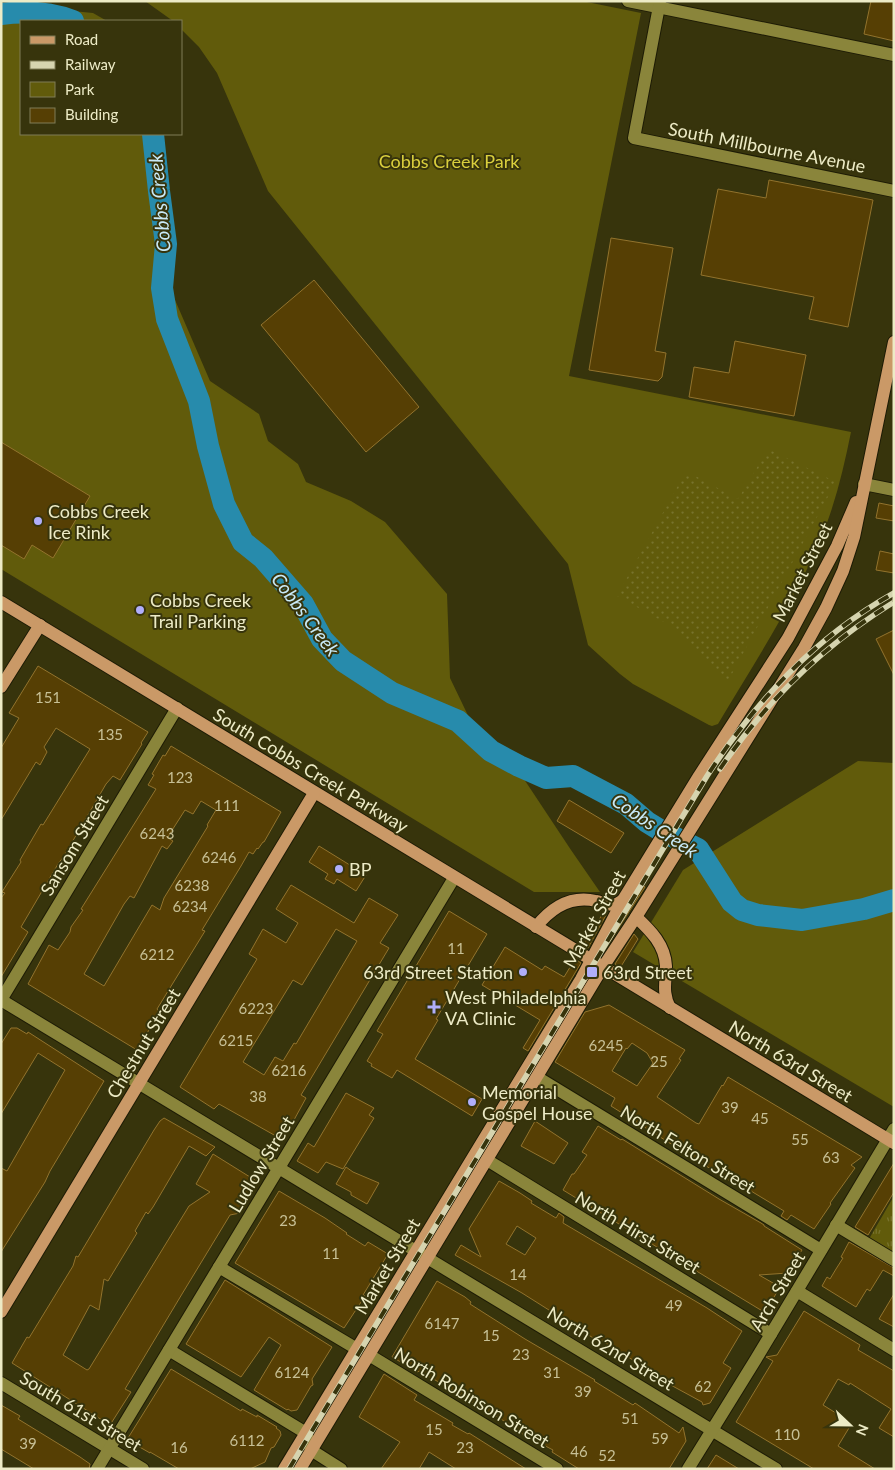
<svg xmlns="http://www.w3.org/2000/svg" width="895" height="1470" viewBox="0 0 895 1470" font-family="Lato,sans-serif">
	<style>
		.grass { fill: url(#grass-tufts) }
		.park { fill: #615b0b }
		.garden { fill: url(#garden-dots) }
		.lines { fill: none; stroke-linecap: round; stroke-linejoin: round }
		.river { stroke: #278bac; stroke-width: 22 }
		.building { fill: #563f04; stroke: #92732d; fill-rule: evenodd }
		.minor-casing { stroke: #1d1b05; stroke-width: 14 }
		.major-casing { stroke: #1d1b05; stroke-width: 14 }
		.minor { stroke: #8a853b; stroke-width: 12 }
		.major { stroke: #ca9967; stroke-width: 12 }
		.rail-casing { stroke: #d6d4af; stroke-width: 5.5 }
		.rail { stroke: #37340c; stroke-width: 4; stroke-dasharray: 11; stroke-linecap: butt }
		.poi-dot { fill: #b0aefa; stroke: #37340c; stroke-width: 2 }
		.labels { text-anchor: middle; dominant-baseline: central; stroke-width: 4; stroke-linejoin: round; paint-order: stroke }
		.number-label { font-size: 15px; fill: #c7c096 }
		.street-label { font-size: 18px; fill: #edebc6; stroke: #37340c }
		.park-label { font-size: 18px; fill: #dacf3d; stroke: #37340c }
		.poi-label { font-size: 18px; fill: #edebc6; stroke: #37340c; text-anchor: start }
		.water-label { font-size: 19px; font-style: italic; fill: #c9eaf8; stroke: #37340c }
	</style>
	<defs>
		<pattern id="grass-tufts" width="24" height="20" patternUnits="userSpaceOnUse" patternTransform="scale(1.25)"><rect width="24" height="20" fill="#615b0b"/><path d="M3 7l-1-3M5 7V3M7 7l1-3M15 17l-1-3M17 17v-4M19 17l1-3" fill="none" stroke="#78732d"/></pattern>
		<pattern id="garden-dots" width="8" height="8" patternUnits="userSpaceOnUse" patternTransform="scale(1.25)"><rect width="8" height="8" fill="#615b0b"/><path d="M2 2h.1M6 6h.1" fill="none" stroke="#78732d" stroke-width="1.8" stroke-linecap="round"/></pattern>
	</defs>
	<rect width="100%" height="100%" fill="#37340c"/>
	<path class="grass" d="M894 1196V1254L869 1239Z"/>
	<g class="park">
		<path d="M145 1H582L641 13 569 376 851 432C845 462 838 492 828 520 801 593 757 658 718 724L712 726 709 725 633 684 620 674 588 645 568 564 268 191 217 73 199 47 181 29V21H173Z"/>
		<path d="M1 4 93 13 107 21H21V134H156L169 286 210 381 259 414 268 441 298 464 306 482 351 501 385 522 447 594 450 678 475 730 512 761 571 850 600 892H534L1 569Z"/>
		<path d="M858 761 894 763V1107L633 952 683 870Z"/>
	</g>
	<path class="garden" d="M768 449 836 482 727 683 671 626 617 596 686 471 738 499Z"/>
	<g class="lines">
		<g class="river">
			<path d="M1 14C26 11 49 12 73 21"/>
			<path d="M153 134 159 191 166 244 162 288 167 319 199 401 208 446 224 504 243 542 263 558 303 604 322 639 343 661 392 693 458 721 491 751 519 766 546 778 573 776 626 804 647 822 660 830 698 849 732 902 742 910 758 915 802 920 864 909 894 900"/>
		</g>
	</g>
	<g class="building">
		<path d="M871 1H894V41L864 34Z"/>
		<path d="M769 180 873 200 848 327 809 319 814 297 701 275 718 189 766 198Z"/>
		<path d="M611 238 673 248 655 351 666 353 662 377 658 381 589 370Z"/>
		<path d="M314 280 419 407 366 452 261 325Z"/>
		<path d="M735 341 806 355 794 416 689 397 694 367 729 373Z"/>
		<path d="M1 442 90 496 53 558 32 545 24 559 1 545Z"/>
		<path d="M879 503 894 506V521L876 518Z"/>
		<path d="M880 551 894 554V573L876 570Z"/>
		<path d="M894 630V675L876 639Z"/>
		<path d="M38 666 148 732 141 743 142 744 120 780 113 776 106 784 64 856 58 864 21 927 28 932 1 977V898L5 893 2 892 21 862 20 860 41 824 43 825 90 749 56 728 44 747 47 752 40 765 36 762 1 820V748L19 718 9 713Z"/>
		<path d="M171 746 281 812 264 842H263L258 849 257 848 253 854 249 852 241 866 202 930 205 931 157 1009 161 1014 154 1027 152 1025 137 1050 28 984 49 945 58 950 70 932 71 927 83 910 81 909 156 789 148 785 154 775 152 774 163 755 165 756ZM201 801 216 810 207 825 208 826 164 898 160 910 152 905 104 986 84 974 124 904 130 896 134 898 162 846 167 849 173 841 168 838 169 835 185 810 193 814Z"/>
		<path d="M569 800 624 833 611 853 557 821Z"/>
		<path d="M319 846 366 875 356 891 337 879 334 884 325 879 328 874 309 862Z"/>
		<path d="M291 885 354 923 369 898 398 915 380 943 389 948 301 1095 306 1098 283 1140 219 1104 214 1109 180 1087 257 959 249 954 263 929 286 943 298 923 276 909ZM336 929 357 941 296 1044 294 1043 283 1061 275 1057 264 1075 243 1062 293 980 302 985Z"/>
		<path d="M642 885 645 887 610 941 630 904Z"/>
		<path d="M449 911 487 934 436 1019 438 1020 415 1059 482 1099 472 1116 397 1070 392 1078 371 1066 372 1064 367 1061 383 1034 377 1031Z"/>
		<path d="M602 915H606L588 948 583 945Z"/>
		<path d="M634 934 638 939 620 968 615 964Z"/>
		<path d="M505 947 542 970 545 966 564 977 575 959 581 963 528 1051 523 1048 540 1020 482 985Z"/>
		<path d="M609 1005 685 1050 679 1059 681 1060 657 1097 696 1123 699 1124 722 1085 723 1086 728 1077 862 1157 851 1165 855 1168 830 1203 831 1204 814 1229 791 1215 787 1220 781 1216 784 1211 746 1188 745 1190 733 1183 611 1106 615 1098 555 1062 585 1012ZM632 1043 647 1053 653 1063 637 1086 612 1071 626 1048 627 1049Z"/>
		<path d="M11 1028H17L27 1034 28 1032 104 1081 50 1171 45 1182 1 1252V1168L7 1171 65 1070 38 1053 1 1114V1044Z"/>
		<path d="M346 1093 374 1108 369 1115 374 1118 343 1169 326 1162 318 1173 297 1161 308 1143 314 1147Z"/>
		<path d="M164 1118 215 1147 206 1156 189 1146 153 1207 148 1214 146 1212 135 1231 137 1233 108 1281 104 1279 99 1310 90 1305 63 1355 87 1370 89 1369 189 1206 210 1192 196 1184 213 1154 258 1182 240 1213 230 1215 182 1294 125 1389 131 1392 110 1425 12 1363 27 1337 29 1338 73 1266 76 1256 78 1257 154 1130 160 1121Z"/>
		<path d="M535 1121 568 1143 554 1164 521 1146Z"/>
		<path d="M598 1126 621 1140 622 1139 719 1199 761 1223 764 1225V1226L802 1250 788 1273 759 1275 780 1287 767 1309 764 1312 563 1190 572 1174H574L587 1155 582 1152Z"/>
		<path d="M894 1163V1192L868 1235 855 1227Z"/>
		<path d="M346 1167 353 1172 379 1183 367 1204 351 1195V1192L336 1184Z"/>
		<path d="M499 1181 520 1193 532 1201 531 1203 556 1218 559 1213 564 1217 563 1223 707 1308 742 1331 723 1363 731 1368 710 1403 703 1405 702 1402 667 1383 632 1361 633 1360 599 1339 598 1341 522 1293 455 1255 461 1245 481 1257 469 1229ZM517 1226 536 1238 525 1255 506 1244Z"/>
		<path d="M279 1191 325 1218 347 1233 346 1234 365 1246 368 1242 388 1254 363 1295 365 1296 344 1328 235 1263Z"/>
		<path d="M849 1242 894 1268V1276L883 1270 870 1291 867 1289 856 1307 822 1286 827 1277 830 1279 836 1269 843 1258 841 1257Z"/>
		<path d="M225 1280 332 1347 312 1379 313 1385 311 1386 297 1410 291 1411 288 1409 287 1410 254 1390 281 1345 269 1337 241 1377 186 1344Z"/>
		<path d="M437 1281 465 1297 471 1302 470 1304 525 1339 595 1380 594 1381 633 1405 635 1403 679 1433 683 1427 686 1441 669 1469H579L552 1452 553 1450 513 1429 514 1427 444 1385 419 1371 418 1372 392 1357Z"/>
		<path d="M894 1294V1327L879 1319Z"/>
		<path d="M804 1311 860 1345 858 1350 894 1371V1437L879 1428 891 1409 850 1383 849 1385 838 1379 823 1405 852 1423 838 1446 875 1469H814L736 1422 773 1361 766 1357 777 1355Z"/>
		<path d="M171 1369 241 1411 242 1409 257 1417V1415L277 1427 276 1428 280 1431 281 1435 274 1447 271 1448 265 1462 250 1469H179L150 1452V1453L136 1445 137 1444 128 1438Z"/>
		<path d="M384 1374 417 1395 414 1400 453 1423 452 1425 468 1434 469 1433 526 1469H456L429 1452 419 1469H381L400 1442 359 1417Z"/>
		<path d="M1 1405 20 1416 18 1419 80 1457 90 1464 89 1469H34L1 1449Z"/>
		<path d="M716 1455 739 1469H707Z"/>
	</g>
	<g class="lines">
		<defs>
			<g id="minor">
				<path d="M628 1 894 55"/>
				<path d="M660 1 634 138 894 191"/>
				<path d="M864 484 894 490"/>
				<path d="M1 1000 776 1469"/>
				<path d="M1 1000 177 708"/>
				<path d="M537 1077 821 1250"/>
				<path d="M487 1160 771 1334"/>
				<path d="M836 1225 894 1260"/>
				<path d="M219 1267 357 1349"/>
				<path d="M797 1291 894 1350"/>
				<path d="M169 1350 306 1433 311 1450 341 1469"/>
				<path d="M369 1355 557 1469"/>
				<path d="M1 1383 143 1469"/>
				<path d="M97 1469 454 878"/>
				<path d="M688 1469 756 1359 894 1129"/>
			</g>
			<g id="major">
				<path d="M1 602 894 1143"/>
				<path d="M1 687 40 625"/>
				<path d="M636 917C651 931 665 945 666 966 666 983 662 992 670 1008"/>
				<path d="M536 927C551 908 570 895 596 901 602 902 608 905 615 905L623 900"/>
				<path d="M1 1312 314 793"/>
				<path d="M284 1469 581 979 623 900 699 776 788 638 837 546 856 502"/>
				<path d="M300 1469 603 967 636 917 804 648 826 608 843 571 854 537 894 342"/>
			</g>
		</defs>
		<use href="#minor" class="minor-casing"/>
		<use href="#major" class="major-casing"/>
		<use href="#minor" class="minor"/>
		<use href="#major" class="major"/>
		<defs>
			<g id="rail">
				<path d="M720 769C766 701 824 645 894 602"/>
				<path d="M289 1469 707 776C756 701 814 638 894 593"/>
			</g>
		</defs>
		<use href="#rail" class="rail-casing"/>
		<use href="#rail" class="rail"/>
	</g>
	<g class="poi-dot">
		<circle cx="38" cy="521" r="5"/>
		<circle cx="140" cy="610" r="5"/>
		<circle cx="339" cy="869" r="5"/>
		<circle cx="523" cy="972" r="5"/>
		<rect x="586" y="966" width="12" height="12" rx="2.5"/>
		<path d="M431.5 999.5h5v5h5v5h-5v5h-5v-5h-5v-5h5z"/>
		<circle cx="472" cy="1102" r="5"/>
	</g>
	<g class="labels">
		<g class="number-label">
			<text x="48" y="697">151</text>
			<text x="110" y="734">135</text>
			<text x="180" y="777">123</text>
			<text x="227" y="805">111</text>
			<text x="157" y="833">6243</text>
			<text x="219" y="857">6246</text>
			<text x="192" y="885">6238</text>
			<text x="190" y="906">6234</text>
			<text x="456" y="948">11</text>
			<text x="157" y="954">6212</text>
			<text x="256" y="1008">6223</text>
			<text x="236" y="1040">6215</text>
			<text x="606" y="1045">6245</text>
			<text x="659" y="1061">25</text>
			<text x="289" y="1070">6216</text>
			<text x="258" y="1096">38</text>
			<text x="730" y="1107">39</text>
			<text x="760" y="1118">45</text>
			<text x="800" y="1139">55</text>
			<text x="831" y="1157">63</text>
			<text x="288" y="1220">23</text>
			<text x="331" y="1253">11</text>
			<text x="518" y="1274">14</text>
			<text x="674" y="1305">49</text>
			<text x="442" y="1323">6147</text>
			<text x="491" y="1335">15</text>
			<text x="521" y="1354">23</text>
			<text x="292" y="1372">6124</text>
			<text x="552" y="1372">31</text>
			<text x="703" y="1386">62</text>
			<text x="583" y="1391">39</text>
			<text x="630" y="1418">51</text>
			<text x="434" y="1429">15</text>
			<text x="787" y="1434">110</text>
			<text x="660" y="1438">59</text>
			<text x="247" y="1440">6112</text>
			<text x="28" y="1443">39</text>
			<text x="179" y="1447">16</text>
			<text x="465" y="1447">23</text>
			<text x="579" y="1451">46</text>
			<text x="607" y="1455">52</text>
		</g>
		<g class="street-label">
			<text transform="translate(767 147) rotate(11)">South Millbourne Avenue</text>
			<text transform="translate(802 572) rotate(-63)">Market Street</text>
			<text transform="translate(311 770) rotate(31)">South Cobbs Creek Parkway</text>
			<text transform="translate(74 845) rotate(-59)">Sansom Street</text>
			<text transform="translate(594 919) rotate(-61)">Market Street</text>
			<text transform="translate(143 1043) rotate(-59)">Chestnut Street</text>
			<text transform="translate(791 1061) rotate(31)">North 63rd Street</text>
			<text transform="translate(688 1149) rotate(31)">North Felton Street</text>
			<text transform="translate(261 1164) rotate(-59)">Ludlow Street</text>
			<text transform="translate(638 1232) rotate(31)">North Hirst Street</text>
			<text transform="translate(387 1266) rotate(-59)">Market Street</text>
			<text transform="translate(777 1291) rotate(-59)">Arch Street</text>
			<text transform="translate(611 1348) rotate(31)">North 62nd Street</text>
			<text transform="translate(472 1397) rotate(31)">North Robinson Street</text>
			<text transform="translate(81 1411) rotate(31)">South 61st Street</text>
		</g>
		<g class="park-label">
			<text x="449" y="161">Cobbs Creek Park</text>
		</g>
		<g class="poi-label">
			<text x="48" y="511">Cobbs Creek<tspan x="48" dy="21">Ice Rink</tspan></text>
			<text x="150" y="600">Cobbs Creek<tspan x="150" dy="21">Trail Parking</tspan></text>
			<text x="349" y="869">BP</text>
			<text x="513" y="972" text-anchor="end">63rd Street Station</text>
			<text x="603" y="972">63rd Street</text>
			<text x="445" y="997">West Philadelphia<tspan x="445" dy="21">VA Clinic</tspan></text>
			<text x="482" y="1092">Memorial<tspan x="482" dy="21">Gospel House</tspan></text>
		</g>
		<g class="water-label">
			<text transform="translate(159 203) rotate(-95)">Cobbs Creek</text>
			<text transform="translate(306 614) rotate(53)">Cobbs Creek</text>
			<text transform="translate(655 825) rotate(34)">Cobbs Creek</text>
		</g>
	</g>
	<rect width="895" height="1470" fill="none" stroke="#edebc6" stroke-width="5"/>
	<rect x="20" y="20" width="162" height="115" fill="#37340c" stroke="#807d56"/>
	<rect x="30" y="36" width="25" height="8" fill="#ca9967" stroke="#807d56"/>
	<text x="65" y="45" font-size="15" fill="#edebc6">Road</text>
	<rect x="30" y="61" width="25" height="8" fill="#d6d4af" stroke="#807d56"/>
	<text x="65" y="70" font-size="15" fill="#edebc6">Railway</text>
	<rect x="30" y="82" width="25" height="15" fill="#615b0b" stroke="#807d56"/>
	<text x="65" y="95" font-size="15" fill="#edebc6">Park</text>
	<rect x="30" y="108" width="25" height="15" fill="#563f04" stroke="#807d56"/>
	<text x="65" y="120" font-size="15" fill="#edebc6">Building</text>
	<g transform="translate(850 1425) rotate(112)" stroke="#37340c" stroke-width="4" paint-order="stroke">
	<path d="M0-4L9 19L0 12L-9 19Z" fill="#edebc6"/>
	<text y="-8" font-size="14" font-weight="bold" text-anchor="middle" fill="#edebc6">N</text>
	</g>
</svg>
